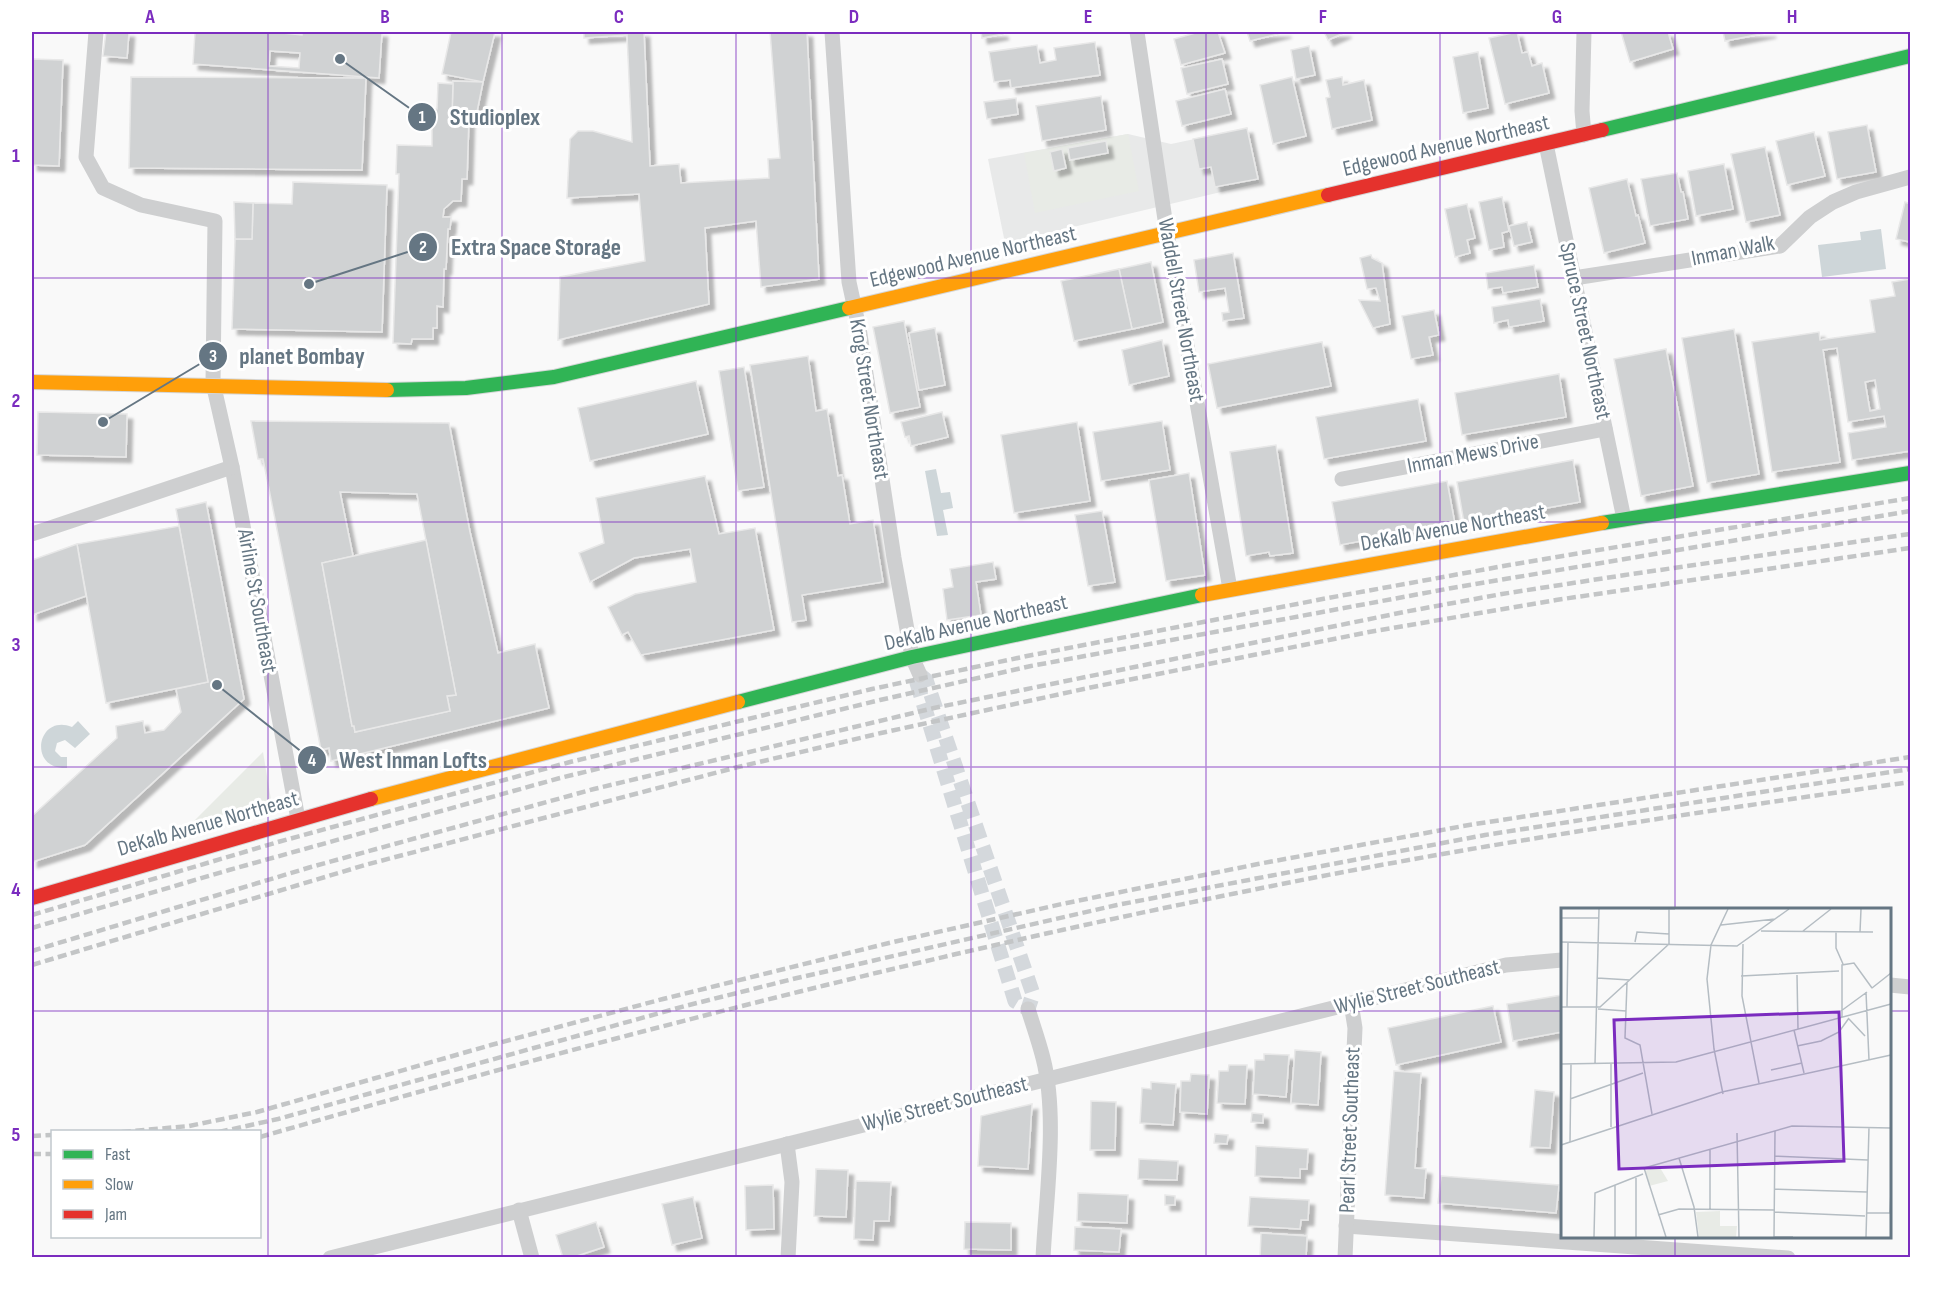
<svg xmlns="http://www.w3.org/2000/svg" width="1942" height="1289" viewBox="0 0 1942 1289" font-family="'Sofia Sans Condensed',sans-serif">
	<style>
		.built { fill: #e8e9e9 }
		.green { fill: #e8ebe6 }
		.water { fill: #ced6d9 }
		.building { fill: #d0d2d3; stroke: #e8e8e8; stroke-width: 1.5; fill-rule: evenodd; filter: url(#shadow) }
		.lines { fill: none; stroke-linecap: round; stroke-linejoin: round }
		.street-tunnel { stroke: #d4d8dc; stroke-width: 15; stroke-dasharray: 15 8; stroke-linecap: butt }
		.fast-casing { stroke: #d5d6d7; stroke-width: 16 }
		.slow-casing { stroke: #d5d6d7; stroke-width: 16 }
		.jam-casing { stroke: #d5d6d7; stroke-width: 16 }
		.street { stroke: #cecfd0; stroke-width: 15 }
		.fast { stroke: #30b455; stroke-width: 14 }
		.slow { stroke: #ff9f0a; stroke-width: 14 }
		.jam { stroke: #e5322d; stroke-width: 14 }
		.rail { stroke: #c3c5c6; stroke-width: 4.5; stroke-dasharray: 9 4.5; stroke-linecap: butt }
		.slow-bridge-casing { stroke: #d5d6d7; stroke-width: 16; stroke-linecap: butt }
		.slow-bridge { stroke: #ff9f0a; stroke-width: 14 }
		.grid { fill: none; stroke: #7b2cbf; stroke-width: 1.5; stroke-opacity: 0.55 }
		.labels { text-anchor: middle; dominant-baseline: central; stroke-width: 6; stroke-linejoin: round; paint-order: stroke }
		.street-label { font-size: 22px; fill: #657683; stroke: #fff }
		.inset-road { fill: none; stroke: #b5bdc3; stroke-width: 1.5 }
		.view { fill: #7b2cbf; fill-opacity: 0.15; stroke: #7b2cbf; stroke-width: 3 }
		.inset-edge { fill: none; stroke: #657683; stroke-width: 3 }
		.leader { fill: none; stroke: #657683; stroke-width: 2 }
		.callout-dot { fill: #657683; stroke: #fff; stroke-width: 2 }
		.mark-label { font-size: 18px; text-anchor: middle; font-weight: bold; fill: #fff }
		.callout-label { font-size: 24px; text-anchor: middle; font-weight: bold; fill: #657683; stroke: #fff; stroke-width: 6; stroke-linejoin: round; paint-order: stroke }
		.neatline { fill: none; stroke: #7b2cbf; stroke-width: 2 }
		.grid-label { font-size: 20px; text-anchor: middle; font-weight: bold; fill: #7b2cbf }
	</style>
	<defs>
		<filter id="shadow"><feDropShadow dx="5.5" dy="5.5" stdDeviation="1.5" flood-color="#0004"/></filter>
	</defs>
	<rect width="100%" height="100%" fill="#f9f9f9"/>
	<path class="built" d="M1247 128 1259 183 1005 243 988 159 1128 134 1171 144Z"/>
	<g class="green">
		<path d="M1128 134 1139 191 1035 213 1024 153Z"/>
		<path d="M263 752 271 800 190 825Z"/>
	</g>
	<g class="water">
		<path d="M1881 229 1886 269 1822 277 1818 245 1861 240 1860 232Z"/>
		<path d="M936 469 941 493 950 492 953 508 943 510 948 535 937 536 925 471Z"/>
		<path d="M78 721 90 734 75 748 65 740 57 743 55 751 61 757H67V768C27 770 37 713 72 727Z"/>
	</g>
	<g class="building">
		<path d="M106 32H129L127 58 103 56Z"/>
		<path d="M195 32H272L302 35V32H382L379 78 193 64ZM270 51 300 53 299 68 269 66Z"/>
		<path d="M451 32H495L483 82 442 74Z"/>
		<path d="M584 32H644L650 166 679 164 681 183 769 178 768 159 780 158 770 32H807L819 279 761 287 756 221 705 228 709 304 558 340 560 277 645 261 639 194 567 198 570 139 578 131H593L632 142 627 35 584 38Z"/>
		<path d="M981 32H1002L1003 34 982 38Z"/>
		<path d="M1199 32H1218L1225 53 1181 65 1174 39Z"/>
		<path d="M1247 32H1286L1250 41Z"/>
		<path d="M1324 32H1346L1328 40Z"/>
		<path d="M1517 32 1522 53 1528 52 1532 66 1542 63 1549 93 1505 104 1489 38Z"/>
		<path d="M1621 32H1668L1673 49 1630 62Z"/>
		<path d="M1723 32H1771L1725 41Z"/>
		<path d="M1095 42 1100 75 1011 88 1010 80 994 82 989 52 1037 45 1040 63 1056 60 1054 48Z"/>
		<path d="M1309 46 1315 75 1296 79 1291 50Z"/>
		<path d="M1478 52 1488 108 1463 113 1453 57Z"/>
		<path d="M32 59 63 60 59 166 32 165Z"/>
		<path d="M1222 59 1228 84 1187 94 1181 68Z"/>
		<path d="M131 77 366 78 362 170 129 168Z"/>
		<path d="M1292 77 1306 136 1273 144 1260 85Z"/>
		<path d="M1342 77 1343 85 1364 80 1372 120 1332 129 1326 98 1330 97 1326 80Z"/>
		<path d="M453 81 483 82 476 117 452 116Z"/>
		<path d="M438 83 453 84 452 116 469 117 467 179H462L461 201H453L444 209 443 217H451L450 229H448L446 269H444L443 307 437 306V328H433V339H412L411 344 393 343 399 174H396L397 145 432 146V109H437Z"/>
		<path d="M1225 89 1231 114 1182 126 1176 101Z"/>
		<path d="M1101 96 1106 130 1042 141 1036 106Z"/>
		<path d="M1016 98 1018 114 987 119 984 102Z"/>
		<path d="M1867 125 1876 172 1837 179 1828 132Z"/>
		<path d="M1247 128 1258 179 1215 187 1211 167 1199 169 1193 139Z"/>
		<path d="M1814 132 1825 176 1787 185 1776 141Z"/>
		<path d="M1106 141 1108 153 1070 160 1068 148Z"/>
		<path d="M1765 147 1780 215 1746 222 1731 154Z"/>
		<path d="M1062 149 1066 168 1054 171 1050 152Z"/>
		<path d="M1724 164 1733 209 1696 216 1688 171Z"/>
		<path d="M1677 173 1681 192H1683L1688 219 1650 226 1641 179Z"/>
		<path d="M1627 179 1636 216 1638 215 1645 243 1604 253 1589 188Z"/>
		<path d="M293 182 387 185 382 332 232 329 235 239H252L253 203 292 204Z"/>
		<path d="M1502 197 1509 231 1502 233 1504 247 1489 250 1479 202Z"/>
		<path d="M234 202 253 203 252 239H235Z"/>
		<path d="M1905 202 1910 204V242L1896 239Z"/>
		<path d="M1467 204 1475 238 1467 240 1470 253 1455 257 1445 209Z"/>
		<path d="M1527 222 1532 242 1514 246 1509 226Z"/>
		<path d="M1233 253 1244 318 1223 321 1222 313 1229 312 1225 288 1199 292 1194 260Z"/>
		<path d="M1371 255 1372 258 1382 263 1390 324 1373 328 1359 300 1380 301 1376 288 1367 289 1360 258Z"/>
		<path d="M1151 262 1163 322 1132 329 1119 269Z"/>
		<path d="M1534 265 1538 287 1503 293 1502 287 1488 289 1486 273Z"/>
		<path d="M1119 269 1132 329 1074 341 1061 281Z"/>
		<path d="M1910 279V451L1852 460 1848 433 1886 427 1884 416 1848 422 1837 348 1823 350 1840 462 1772 472 1752 342 1819 332 1820 340 1875 332 1870 300 1895 296 1892 282ZM1875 380 1880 409 1870 411 1865 382Z"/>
		<path d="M1540 299 1544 321 1509 327 1508 320 1494 323 1492 307Z"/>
		<path d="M1434 310 1439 335 1429 337 1433 355 1411 359 1402 316Z"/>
		<path d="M904 321 920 407 890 413 873 327Z"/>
		<path d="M935 328 945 385 919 390 909 333Z"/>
		<path d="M1734 329 1759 474 1707 483 1682 338Z"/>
		<path d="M1162 340 1169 376 1129 385 1122 350Z"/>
		<path d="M1322 342 1331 386 1217 408 1208 364Z"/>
		<path d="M1666 349 1693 486 1641 496 1614 359Z"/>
		<path d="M808 356 816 411 827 409 838 476 842 475 850 524 873 520 883 582 802 595 806 620 792 622 750 365Z"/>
		<path d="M744 367 764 487 738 491 719 371Z"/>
		<path d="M1559 374 1566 417 1462 435 1455 393Z"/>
		<path d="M696 381 708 434 590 461 578 408Z"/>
		<path d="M1418 399 1426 441 1324 459 1316 417Z"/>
		<path d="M38 412 127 414 126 457 37 455Z"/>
		<path d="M942 412 948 437 911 446 909 436 905 437 901 422Z"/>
		<path d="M251 421 449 423 470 532 498 653 535 644 549 708 331 761 329 748 321 750 263 459H258ZM340 492 417 494 456 695 447 696 450 711 355 732 354 726H352L322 563 353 556Z"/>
		<path d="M1162 421 1170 470 1101 481 1093 432Z"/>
		<path d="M1077 422 1090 501 1014 513 1001 435Z"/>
		<path d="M1276 445 1293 553 1270 556 1269 552 1246 556 1230 452Z"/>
		<path d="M1573 460 1580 502 1464 523 1457 482Z"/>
		<path d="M1189 473 1205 575 1166 581 1149 480Z"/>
		<path d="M705 476 719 534 755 528 774 630 641 655 628 632 622 635 608 607 635 594 696 582 690 549 634 558 590 582 579 553 604 543 596 498Z"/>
		<path d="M1447 481 1455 524 1340 545 1332 502Z"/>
		<path d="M206 502 244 699 85 845 32 862V815V816L117 738 116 726 143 721 145 733 164 730 181 712 176 689 208 682 176 509Z"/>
		<path d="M1102 511 1115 582 1088 586 1075 515Z"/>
		<path d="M179 526 208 682 106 703 77 544Z"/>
		<path d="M426 540 456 695 447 696 450 711 355 732 354 726H352L322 563Z"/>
		<path d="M77 544 86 596 32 615V560Z"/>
		<path d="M993 562 996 579 976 582 981 615 947 620 943 589 953 587 950 569Z"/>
		<path d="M1562 995V1032L1513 1041 1507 1004Z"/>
		<path d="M1493 1006 1501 1042 1396 1065 1388 1028Z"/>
		<path d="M1295 1050 1321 1052 1318 1105 1291 1103Z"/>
		<path d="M1264 1054 1289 1055 1286 1097 1253 1094 1255 1060H1264Z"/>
		<path d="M1229 1065H1247L1245 1104 1217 1103 1219 1071H1228Z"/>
		<path d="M1394 1071 1421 1073 1415 1168 1426 1169 1424 1198 1385 1195Z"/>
		<path d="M1191 1074 1209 1075 1207 1114 1180 1112 1181 1081H1190Z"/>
		<path d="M1151 1082 1176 1084 1173 1125 1140 1123 1142 1088 1151 1089Z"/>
		<path d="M1535 1090 1554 1092 1550 1148 1530 1147Z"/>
		<path d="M1091 1101 1116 1102 1115 1150H1090Z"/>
		<path d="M1032 1104 1028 1169 978 1166 981 1116Z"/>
		<path d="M1252 1113 1263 1114V1123L1251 1122Z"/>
		<path d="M1215 1134 1228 1135 1227 1144 1214 1143Z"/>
		<path d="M1256 1146 1308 1149 1307 1169H1300V1178L1255 1176Z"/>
		<path d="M1139 1159 1178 1161 1177 1180 1138 1179Z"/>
		<path d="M816 1169 848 1170 846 1217 814 1216Z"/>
		<path d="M1441 1176 1559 1185 1556 1213 1438 1203Z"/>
		<path d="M856 1181 891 1182 889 1221H874L873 1240 854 1239Z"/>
		<path d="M773 1185 774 1229 746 1230 745 1186Z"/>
		<path d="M1078 1193 1128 1195 1127 1223 1077 1221Z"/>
		<path d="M1165 1195 1175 1196V1205H1165Z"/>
		<path d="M693 1197 702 1238 672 1245 662 1204Z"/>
		<path d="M1250 1197 1309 1200 1308 1220H1301L1300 1229 1248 1226Z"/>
		<path d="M596 1222 604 1247 571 1258H563L556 1235Z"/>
		<path d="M965 1222 1011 1223V1250L964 1249Z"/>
		<path d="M1075 1227 1121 1229 1119 1252 1074 1250Z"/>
		<path d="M1261 1233 1307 1236 1306 1258H1260Z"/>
	</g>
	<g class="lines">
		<path class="street-tunnel" d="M920 675 926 680 1033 994 1028 1009 1015 1001 917 683Z"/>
		<defs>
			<g id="fast">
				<path d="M1602 130 1910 56"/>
				<path d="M387 390 466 388 554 377 849 308"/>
				<path d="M1602 523 1910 473"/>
				<path d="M738 702 912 657 1202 595"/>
			</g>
			<g id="slow">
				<path d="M849 308 1328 195"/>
				<path d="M32 382 124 384"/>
				<path d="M1202 595 1602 523"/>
				<path d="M371 799 738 702"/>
			</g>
			<g id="jam">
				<path d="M1328 195 1602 130"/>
				<path d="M32 898 371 799"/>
			</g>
		</defs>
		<use href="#fast" class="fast-casing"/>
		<use href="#slow" class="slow-casing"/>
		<use href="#jam" class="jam-casing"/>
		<g class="street">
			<path d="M96 32 86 157 103 188 141 205 215 221 213 383 232 467 298 819"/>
			<path d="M832 32 849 282 859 328 894 558 912 657 920 675"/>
			<path d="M1137 32 1167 233 1230 589"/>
			<path d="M1584 32 1582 111 1584 135"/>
			<path d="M1546 144 1624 519"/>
			<path d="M1574 278 1780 246 1810 217 1833 202 1856 192 1910 177"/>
			<path d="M1342 479 1605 429"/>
			<path d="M32 534 232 467"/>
			<path d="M1890 985 1910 987"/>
			<path d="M1028 1009C1033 1025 1039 1042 1043 1058 1058 1116 1046 1197 1043 1258"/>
			<path d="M787 1144 792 1182 788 1258"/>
			<path d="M519 1210 532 1258"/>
			<path d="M1346 1226 1788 1258"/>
			<path d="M330 1258 1506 965 1562 960"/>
			<path d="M1345 1258 1355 1028 1351 1003"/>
		</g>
		<use href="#fast" class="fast"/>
		<use href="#slow" class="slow"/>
		<use href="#jam" class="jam"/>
		<g class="rail">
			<path d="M32 915 278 842 570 762 872 689 1027 656 1328 598 1509 565 1910 498"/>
			<path d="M32 928 229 870 560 778 880 700 1031 666 1452 588 1910 511"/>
			<path d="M32 951 311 867 594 789 934 708 1404 612 1502 594 1625 575 1910 534"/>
			<path d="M32 965 365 865 734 768 881 733 1093 687 1369 632 1556 600 1910 548"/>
			<path d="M122 1132 189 1126 257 1112 491 1045 663 999 889 943 1062 904 1258 864 1469 825 1910 757"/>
			<path d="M219 1132 278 1119 685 1006 797 978 1117 905 1485 835 1910 769"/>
			<path d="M32 1136 52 1135"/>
			<path d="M260 1137C589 1042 921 956 1257 889 1473 845 1692 813 1910 782"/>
			<path d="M32 1154H52"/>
		</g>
		<defs>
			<path id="slow-bridge" d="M124 384 387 390"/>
		</defs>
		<use href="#slow-bridge" class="slow-bridge-casing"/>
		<use href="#slow-bridge" class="slow-bridge"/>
	</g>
	<path class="grid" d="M268 32V1258M502 32V1258M736 32V1258M971 32V1258M1206 32V1258M1440 32V1258M1675 32V910M32 278H1910M32 522H1910M32 767H1910M32 1011H1562M1890 1011H1910M1675 1236V1258"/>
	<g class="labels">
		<g class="street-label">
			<text transform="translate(1446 146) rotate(-13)">Edgewood Avenue Northeast</text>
			<text transform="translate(1733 251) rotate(-11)">Inman Walk</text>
			<text transform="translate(973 257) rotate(-13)">Edgewood Avenue Northeast</text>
			<text transform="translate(1181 310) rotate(80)">Waddell Street Northeast</text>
			<text transform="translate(1585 331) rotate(78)">Spruce Street Northeast</text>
			<text transform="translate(869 399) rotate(81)">Krog Street Northeast</text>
			<text transform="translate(1473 454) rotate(-11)">Inman Mews Drive</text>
			<text transform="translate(1453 528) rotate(-10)">DeKalb Avenue Northeast</text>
			<text transform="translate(257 601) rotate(80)">Airline St Southeast</text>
			<text transform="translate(976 623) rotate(-13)">DeKalb Avenue Northeast</text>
			<text transform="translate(208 824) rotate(-16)">DeKalb Avenue Northeast</text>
			<text transform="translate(1417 987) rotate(-14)">Wylie Street Southeast</text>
			<text transform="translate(945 1104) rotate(-14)">Wylie Street Southeast</text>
			<text transform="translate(1350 1130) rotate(-88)">Pearl Street Southeast</text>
		</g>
	</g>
	<g transform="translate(1561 908)">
		<rect width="330" height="330" fill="#f9f9f9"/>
		<path d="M98 258 107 273 88 278 84 263ZM159 303V318H176L175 329H138L135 304Z" fill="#e8ebe6"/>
		<path class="inset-road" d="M89 1H114M0 10H38M160 17 214 11M200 23 312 24M242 23 270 1M275 24V40L282 56M299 24 300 1M0 34 176 38 228 1M74 34 76 24 108 26M108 36V1M182 36 181 88 198 175M236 67 237 121M180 68 278 63M36 70 69 72M66 75 64 130 79 137 91 206M311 80 330 65M305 84 308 152M0 99H39L108 36M6 99 7 34M37 101 65 103M280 103 306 84M281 109V57L293 55 311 80M288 111 304 128M233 122 243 165M236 138 260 133 278 124 288 110M0 156 115 154 330 96M34 156 38 1M210 162 241 155M162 186 153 141 146 71 150 37 167 1M9 191 82 165M50 219V156M176 225 178 329M9 234 10 156M0 237 161 184 330 147M149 241V301M214 248 307 252M118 250 133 299 137 329M213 281 306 284M213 304 304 308M305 305H330M329 305 330 283M97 307 118 301 213 302M33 329 34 285 82 266M54 329V277M75 329V270M105 329 83 260 231 218 330 220M213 329 214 223M213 329H232M305 329 308 219"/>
		<path class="view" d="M278 104 283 253 58 261 53 112Z"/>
		<rect width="330" height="330" class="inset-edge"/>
	</g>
	<path class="leader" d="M340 59L422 117M309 284L423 247M103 422L213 356M217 685L312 760"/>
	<g class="callout-dot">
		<circle cx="340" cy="59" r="6"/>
		<circle cx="309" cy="284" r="6"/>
		<circle cx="103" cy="422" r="6"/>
		<circle cx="217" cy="685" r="6"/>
		<circle cx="422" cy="117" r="15"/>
		<circle cx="423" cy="247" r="15"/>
		<circle cx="213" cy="356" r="15"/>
		<circle cx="312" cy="760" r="15"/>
	</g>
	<g class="mark-label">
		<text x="422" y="123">1</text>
		<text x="423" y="253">2</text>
		<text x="213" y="362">3</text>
		<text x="312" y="766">4</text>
	</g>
	<g class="callout-label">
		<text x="495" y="125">Studioplex</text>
		<text x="536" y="255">Extra Space Storage</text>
		<text x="302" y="364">planet Bombay</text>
		<text x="413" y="768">West Inman Lofts</text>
	</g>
	<rect width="1942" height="1289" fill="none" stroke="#ffffff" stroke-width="66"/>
	<rect x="51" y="1130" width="210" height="108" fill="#ffffff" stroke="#c1c8cd" stroke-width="1.5"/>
	<rect x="63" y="1150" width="30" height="9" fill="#30b455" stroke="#c1c8cd" stroke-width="1.5"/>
	<text x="105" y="1160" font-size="18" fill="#657683">Fast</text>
	<rect x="63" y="1180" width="30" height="9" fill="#ff9f0a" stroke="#c1c8cd" stroke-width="1.5"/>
	<text x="105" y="1190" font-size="18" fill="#657683">Slow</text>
	<rect x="63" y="1210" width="30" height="9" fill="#e5322d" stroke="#c1c8cd" stroke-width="1.5"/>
	<text x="105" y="1220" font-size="18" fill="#657683">Jam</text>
	<rect x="33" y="33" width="1876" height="1223" class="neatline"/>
	<g class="grid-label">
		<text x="150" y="23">A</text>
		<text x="385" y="23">B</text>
		<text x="619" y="23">C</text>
		<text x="854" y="23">D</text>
		<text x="1088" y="23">E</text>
		<text x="1323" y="23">F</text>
		<text x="1557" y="23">G</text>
		<text x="1792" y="23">H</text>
		<text x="16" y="162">1</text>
		<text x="16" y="407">2</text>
		<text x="16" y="651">3</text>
		<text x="16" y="896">4</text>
		<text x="16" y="1141">5</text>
	</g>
</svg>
